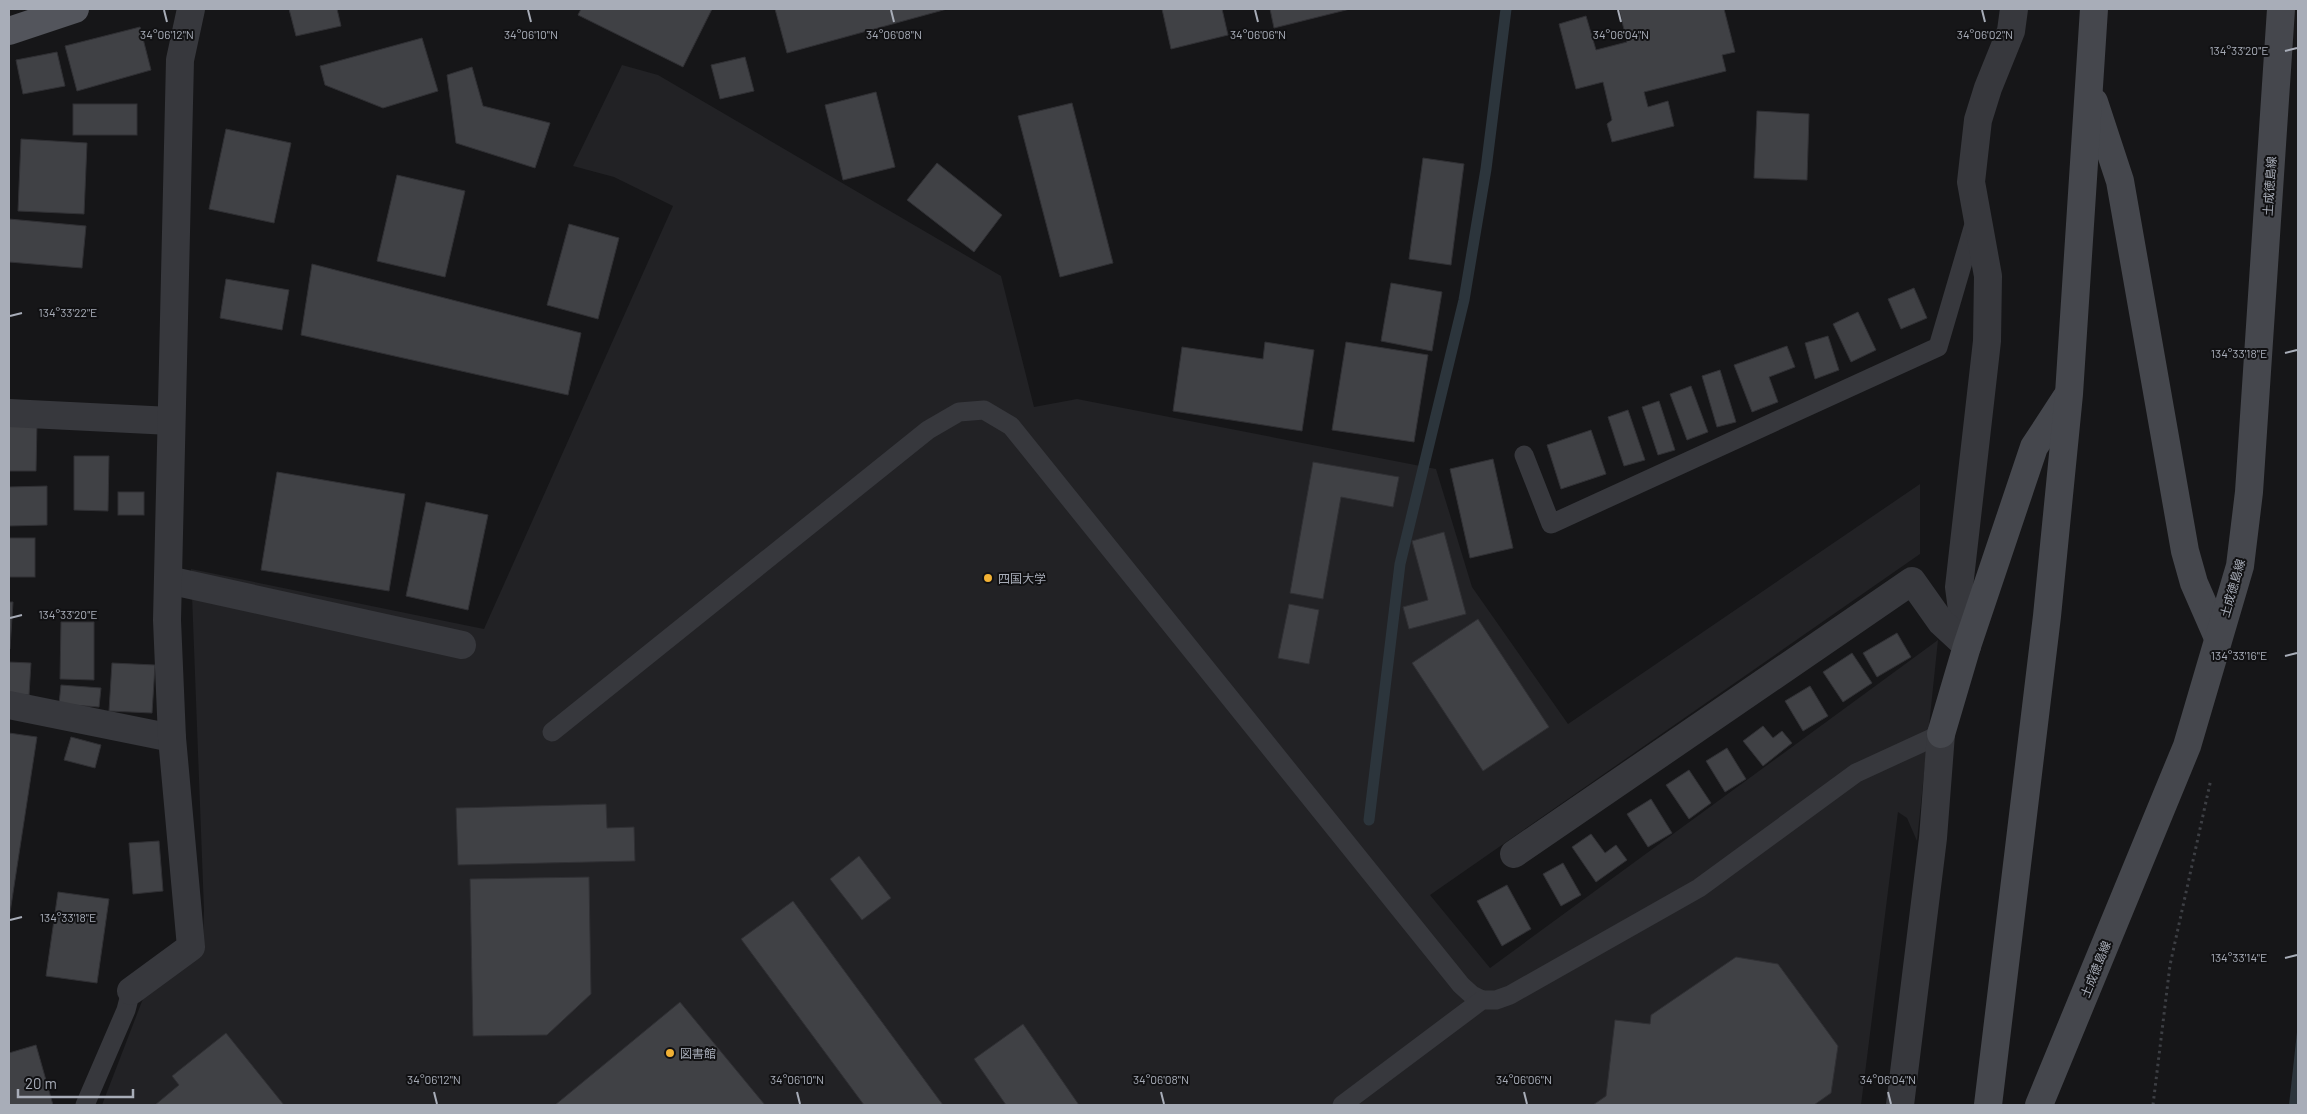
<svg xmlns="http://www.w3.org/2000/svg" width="2307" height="1114" viewBox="0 0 2307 1114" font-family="Barlow,'Noto Sans JP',sans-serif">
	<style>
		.built { fill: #222225 }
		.water { fill: #2c353c }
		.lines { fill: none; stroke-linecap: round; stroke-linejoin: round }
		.stream { stroke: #2c353c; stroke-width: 11 }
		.building { fill: #404145; stroke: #303034 }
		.path { stroke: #3d3f44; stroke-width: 3; stroke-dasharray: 2.5 4; stroke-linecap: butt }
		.lane { stroke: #37383d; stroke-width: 19 }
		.street { stroke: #37383d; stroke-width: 28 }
		.secondary { stroke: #45474d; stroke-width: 28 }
		.primary { stroke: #53555c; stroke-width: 28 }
		.ticks { fill: none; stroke: #a8adb8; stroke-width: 2 }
		.poi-dot { fill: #f2b134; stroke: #111113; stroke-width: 2 }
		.labels { text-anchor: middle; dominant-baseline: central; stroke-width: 4; stroke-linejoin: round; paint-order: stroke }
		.street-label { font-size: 12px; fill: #a8adb8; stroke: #111113 }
		.poi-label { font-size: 12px; fill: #a8adb8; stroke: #111113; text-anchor: start }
		.ticks-label { font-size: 12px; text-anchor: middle; fill: #a8adb8; stroke: #111113; stroke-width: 4; stroke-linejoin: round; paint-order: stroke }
	</style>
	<rect width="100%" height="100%" fill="#161618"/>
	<path class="built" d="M622 65 658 75 1001 276 1034 407 1077 399 1436 469 1472 587 1568 724 1920 484V554L1430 895 1490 968 1938 640 1917 841 1907 818 1898 812 1861 1105H102L144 996 203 939 204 910 191 569 484 629 673 206 614 177 573 166Z"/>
	<path class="water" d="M2298 1023V1105H2289Z"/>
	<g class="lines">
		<path class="stream" d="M1369 820 1400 564 1464 300 1486 169 1506 9"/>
	</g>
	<g class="building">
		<path d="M289 9H337L341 26 296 36Z"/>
		<path d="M581 9H712L683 67 578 15Z"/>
		<path d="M775 9H947L787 53Z"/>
		<path d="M1162 9H1222L1228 35 1171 49Z"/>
		<path d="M1270 9H1350L1274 28Z"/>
		<path d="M1619 9H1724L1735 52 1722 55 1726 71 1644 92 1648 107 1668 101 1674 126 1612 142 1607 124 1612 120 1603 82 1576 89 1559 24 1586 16 1596 50 1627 42Z"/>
		<path d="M140 27 151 70 77 91 65 46Z"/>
		<path d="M422 38 438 91 383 108 325 85 320 66Z"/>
		<path d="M57 52 65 86 23 94 16 60Z"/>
		<path d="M745 57 754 91 720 99 711 65Z"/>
		<path d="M472 67 483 106 550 123 535 168 456 143 447 75Z"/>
		<path d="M876 92 895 167 843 180 825 105Z"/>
		<path d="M1072 103 1113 263 1060 277 1018 116Z"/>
		<rect x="73" y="104" width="64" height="31"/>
		<path d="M1757 111 1809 114 1807 180 1754 178Z"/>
		<path d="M226 129 291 143 274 223 209 209Z"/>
		<path d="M21 139 87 143 84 214 18 211Z"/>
		<path d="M1423 158 1464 164 1451 265 1409 259Z"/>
		<path d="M937 163 1002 215 974 252 907 200Z"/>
		<path d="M397 175 465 191 445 277 377 261Z"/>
		<path d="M9 219 86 226 82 268 9 262Z"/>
		<path d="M569 224 619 238 598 319 547 305Z"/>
		<path d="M312 264 581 333 568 395 301 335Z"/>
		<path d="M226 279 289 290 282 330 220 318Z"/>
		<path d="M1391 283 1442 292 1432 351 1381 341Z"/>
		<path d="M1914 288 1927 318 1901 329 1888 299Z"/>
		<path d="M1858 312 1876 350 1851 362 1833 324Z"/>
		<path d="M1828 336 1839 370 1815 379 1805 343Z"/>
		<path d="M1265 342 1314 350 1302 431 1173 411 1182 347 1263 359Z"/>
		<path d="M1346 342 1428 355 1414 442 1332 430Z"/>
		<path d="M1787 346 1795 367 1769 377 1778 402 1752 412 1734 365Z"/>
		<path d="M1720 370 1736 422 1717 427 1702 376Z"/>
		<path d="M1691 386 1708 432 1687 440 1670 394Z"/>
		<path d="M1659 401 1675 450 1658 455 1642 407Z"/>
		<path d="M1628 410 1645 460 1624 466 1608 417Z"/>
		<path d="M9 422H37L36 471H9Z"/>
		<path d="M1591 430 1606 474 1561 489 1547 445Z"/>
		<path d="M74 456H109L108 511 74 510Z"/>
		<path d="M1493 459 1513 548 1470 558 1450 469Z"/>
		<path d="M1313 462 1399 477 1393 507 1341 497 1323 599 1290 593Z"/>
		<path d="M277 472 405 494 389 591 261 570Z"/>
		<path d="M47 486V525L9 526V487Z"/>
		<rect x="118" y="492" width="26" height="23"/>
		<path d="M426 502 488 515 468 610 406 596Z"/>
		<path d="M1444 532 1466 614 1409 629 1403 607 1428 600 1412 541Z"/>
		<rect x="9" y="538" width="26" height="39"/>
		<path d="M9 602H13L10 649H9Z"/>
		<path d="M1289 604 1319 610 1309 664 1278 658Z"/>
		<path d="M1478 619 1549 727 1483 771 1412 663Z"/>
		<path d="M61 622H94V680L60 679Z"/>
		<path d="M1897 633 1911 657 1877 677 1863 653Z"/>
		<path d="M1852 653 1872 683 1843 702 1823 672Z"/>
		<path d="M9 662 31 663 29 695 9 694Z"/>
		<path d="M112 663 155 665 152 713 109 711Z"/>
		<path d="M61 685 101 688 99 707 59 704Z"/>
		<path d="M1810 686 1828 716 1803 731 1785 701Z"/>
		<path d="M1763 726 1773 738 1782 731 1792 743 1763 766 1743 741Z"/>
		<path d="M9 733 37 737 9 919Z"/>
		<path d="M71 737 101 745 95 768 64 760Z"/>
		<path d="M1727 748 1746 779 1725 792 1706 761Z"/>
		<path d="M1689 770 1711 803 1689 819 1666 785Z"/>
		<path d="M1651 799 1672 833 1648 847 1627 814Z"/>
		<path d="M606 804 607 828 634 827 635 861 458 865 456 808Z"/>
		<path d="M1591 834 1605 853 1616 845 1627 860 1596 882 1572 847Z"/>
		<path d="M159 841 163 891 133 894 129 843Z"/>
		<path d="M859 856 891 898 862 920 830 879Z"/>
		<path d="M1563 863 1581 895 1561 906 1543 874Z"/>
		<path d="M589 877 591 994 547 1035 473 1036 470 879Z"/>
		<path d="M1507 885 1531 929 1502 946 1477 901Z"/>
		<path d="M58 892 109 899 97 983 46 976Z"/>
		<path d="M793 901 943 1105H864L741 939Z"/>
		<path d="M1736 957 1778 964 1838 1046 1831 1093 1814 1105H1593L1606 1096 1615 1020 1650 1024 1651 1015Z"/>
		<path d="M680 1002 765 1105H555Z"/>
		<path d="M1023 1024 1079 1105H1006L974 1059Z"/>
		<path d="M226 1033 284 1105H155L179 1085 172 1076Z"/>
		<path d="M36 1045 53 1105H9V1053Z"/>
	</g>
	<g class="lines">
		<path class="path" d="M2153 1105 2170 965 2211 779"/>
		<g class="lane">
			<path d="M1524 455 1551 524 1938 347 1975 221"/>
			<path d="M552 732 928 430 959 412 984 410 1011 426 1461 985 1472 995 1482 1000"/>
			<path d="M85 1105 126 1010 131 991"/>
			<path d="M1342 1105 1482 1000H1496L1510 995 1699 888 1856 773 1941 734"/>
		</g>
		<g class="street">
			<path d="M9 413 171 421"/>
			<path d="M168 580 462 645"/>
			<path d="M1967 646 1959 587 1987 341 1988 276 1971 182 1978 120 1988 88 2011 31 2014 9"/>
			<path d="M9 705 172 738"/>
			<path d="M1514 854 1912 581 1941 622 1967 646"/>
			<path d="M131 991 191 947 172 738 167 620 180 60 191 9"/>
			<path d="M1900 1105 1933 838 1941 734"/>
		</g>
		<g class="secondary">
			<path d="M2094 102 2120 181 2185 551 2194 583 2218 638"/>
			<path d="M1941 734 1967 646 2034 447 2066 398"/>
			<path d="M1988 1105 2047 616 2069 394 2094 9"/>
			<path d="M2039 1105 2187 746 2240 566 2249 492 2281 9"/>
		</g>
		<path class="primary" d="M9 31 75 9"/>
	</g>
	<path class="ticks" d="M164 10 167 22M528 10 531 22M891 10 894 22M1255 10 1258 22M1618 10 1621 22M1982 10 1985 22M2285 51 2297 48M10 316 22 313M2285 353 2297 350M10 618 22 615M2285 656 2297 653M10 920 22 917M2285 958 2297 955M434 1092 437 1104M797 1092 800 1104M1161 1092 1164 1104M1524 1092 1527 1104M1888 1092 1891 1104"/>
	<g class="poi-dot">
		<circle cx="988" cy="578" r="5"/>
		<circle cx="670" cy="1053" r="5"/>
	</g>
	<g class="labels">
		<g class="street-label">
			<text transform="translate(2269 186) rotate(-86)">土成徳島線</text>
			<text transform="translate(2232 588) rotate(-74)">土成徳島線</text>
			<text transform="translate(2095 969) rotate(-68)">土成徳島線</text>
		</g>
		<g class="poi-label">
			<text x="998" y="578">四国大学</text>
			<text x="680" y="1053">図書館</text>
		</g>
	</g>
	<g class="ticks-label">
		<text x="167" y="39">34°06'12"N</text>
		<text x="531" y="39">34°06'10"N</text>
		<text x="894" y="39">34°06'08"N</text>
		<text x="1258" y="39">34°06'06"N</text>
		<text x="1621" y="39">34°06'04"N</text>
		<text x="1985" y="39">34°06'02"N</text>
		<text x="2239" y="55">134°33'20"E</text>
		<text x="68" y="317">134°33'22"E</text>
		<text x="2239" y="358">134°33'18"E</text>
		<text x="68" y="619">134°33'20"E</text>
		<text x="2239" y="660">134°33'16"E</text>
		<text x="68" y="922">134°33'18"E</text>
		<text x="2239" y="962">134°33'14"E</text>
		<text x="434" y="1084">34°06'12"N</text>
		<text x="797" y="1084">34°06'10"N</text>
		<text x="1161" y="1084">34°06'08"N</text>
		<text x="1524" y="1084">34°06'06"N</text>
		<text x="1888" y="1084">34°06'04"N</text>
	</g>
	<rect width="2307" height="1114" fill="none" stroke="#a8adb8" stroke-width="20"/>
	<path d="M18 1089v8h115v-8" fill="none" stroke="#a8adb8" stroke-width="2.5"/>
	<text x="25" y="1089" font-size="15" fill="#a8adb8" stroke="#111113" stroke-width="4" paint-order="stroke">20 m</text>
</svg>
